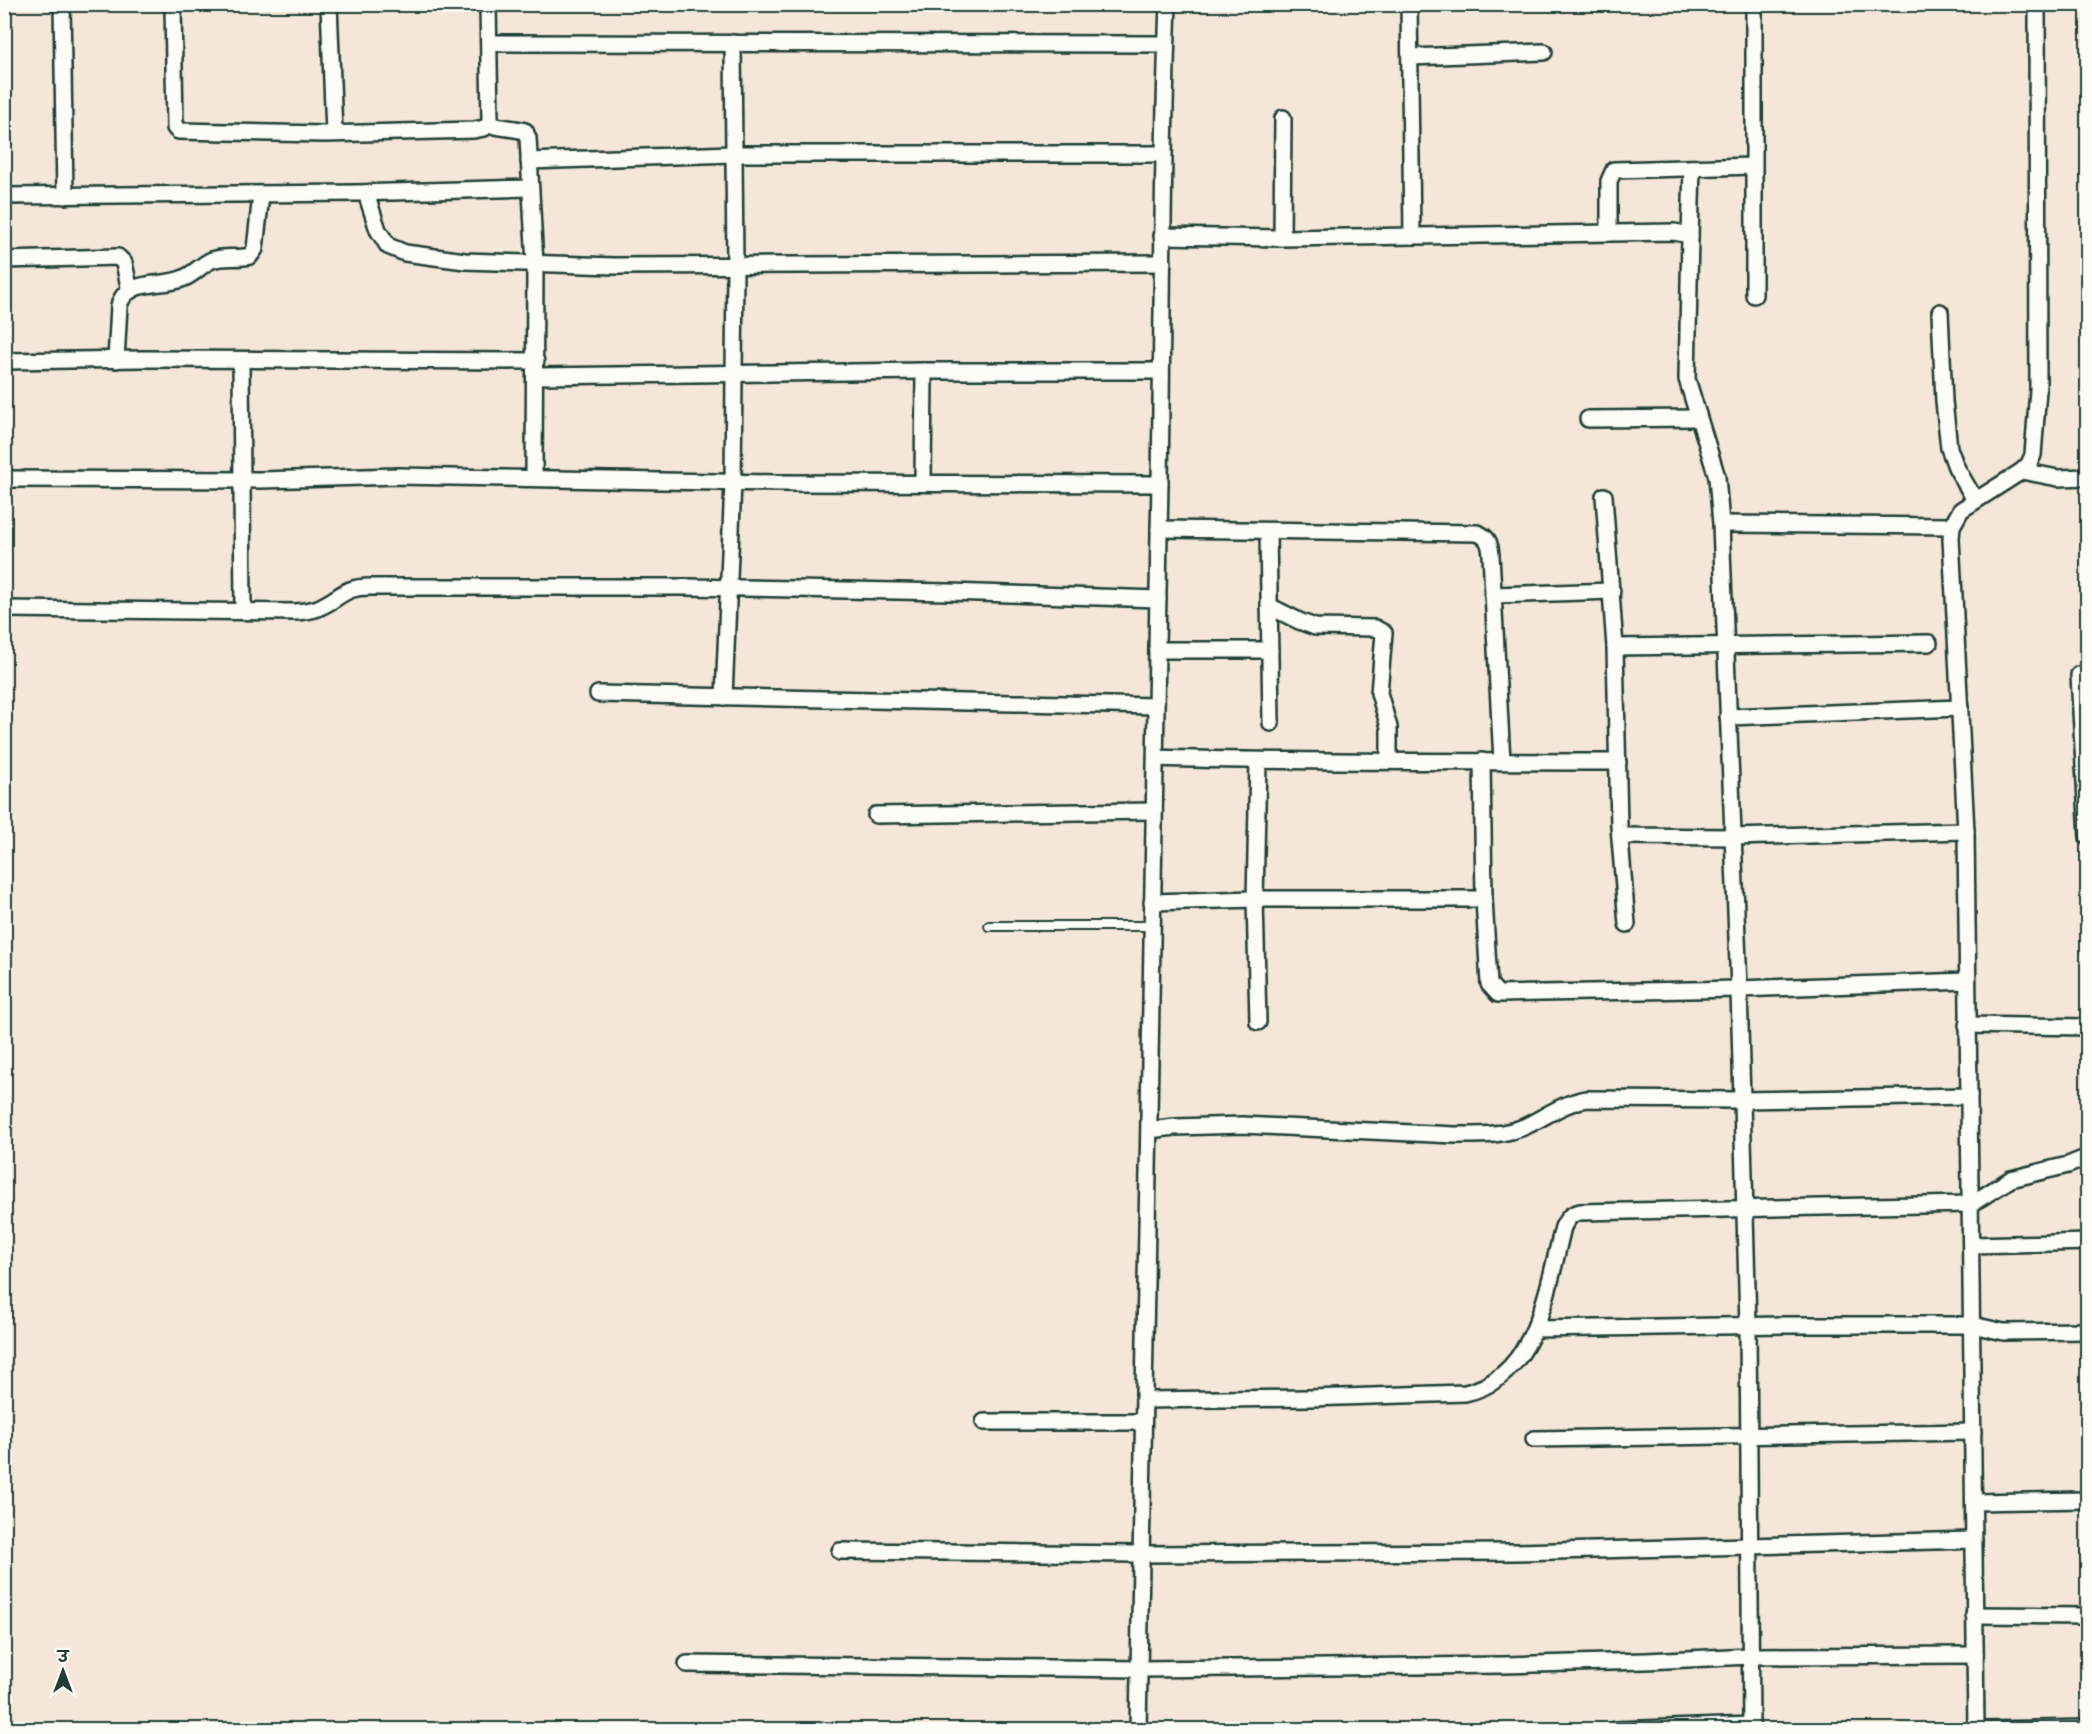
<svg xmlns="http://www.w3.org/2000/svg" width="2092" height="1734" viewBox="0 0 2092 1734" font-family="Caveat,'Playpen Sans Deva',sans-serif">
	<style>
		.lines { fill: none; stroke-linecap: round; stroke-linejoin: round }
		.service-casing { stroke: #1f3d34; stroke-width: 12 }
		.minor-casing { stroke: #1f3d34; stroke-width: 20 }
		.service { stroke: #fdfcf7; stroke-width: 8 }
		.minor { stroke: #fdfcf7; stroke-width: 15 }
	</style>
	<rect width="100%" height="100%" fill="#f4e6d8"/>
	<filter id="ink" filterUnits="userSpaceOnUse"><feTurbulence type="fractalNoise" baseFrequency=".0167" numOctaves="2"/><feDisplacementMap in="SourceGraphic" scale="12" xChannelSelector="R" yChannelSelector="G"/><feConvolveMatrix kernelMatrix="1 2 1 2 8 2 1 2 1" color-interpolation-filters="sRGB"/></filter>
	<g filter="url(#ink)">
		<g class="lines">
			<defs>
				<path id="service" d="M989 926H1151"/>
				<g id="minor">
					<path d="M62 4 65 196"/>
					<path d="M173 4 175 128 178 131 325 134 474 130 484 128 491 124"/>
					<path d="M329 4 334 133"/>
					<path d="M488 4 490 121 495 126 521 130 525 131 528 138 535 264 534 478"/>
					<path d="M1409 4 1412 236"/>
					<path d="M1754 4V295"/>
					<path d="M489 43 1166 44"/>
					<path d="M1410 57 1544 52"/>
					<path d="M529 161 733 154H1162"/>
					<path d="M366 193 378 230 388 246 405 253 465 261 615 266 1163 263"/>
					<path d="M4 196 357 193 530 188"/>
					<path d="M1609 233V181L1614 170 1753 166"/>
					<path d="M1162 236 1282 238 1674 232 1685 234 1690 237 1687 379 1717 477 1721 524 1739 989 1748 1326 1751 1730"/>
					<path d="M1690 237 1692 168"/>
					<path d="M1282 238 1283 118"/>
					<path d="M4 260 118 257 124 263 130 291"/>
					<path d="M1940 312 1944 401 1949 448 1956 467 1975 500"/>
					<path d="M116 360 119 306C126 277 164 288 184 278 194 274 202 264 212 260 224 256 238 259 250 256L255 249 261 195"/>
					<path d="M4 361 142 359 536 361"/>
					<path d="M241 361 243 611"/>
					<path d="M536 376 924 371H1160"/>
					<path d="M1588 419 1698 418"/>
					<path d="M2022 471 2058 478 2088 477"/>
					<path d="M4 479 261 480 398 476 777 483 1160 484"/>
					<path d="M923 483 924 371"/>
					<path d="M1604 496 1615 647 1619 826 1627 924"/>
					<path d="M1721 524 1952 526"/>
					<path d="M1159 529 1477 533C1488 537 1490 543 1491 555L1502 761"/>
					<path d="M1268 531 1271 723"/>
					<path d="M1493 595 1612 591"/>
					<path d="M1269 606 1299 621 1315 627 1375 628 1384 633 1379 693 1389 727V760"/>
					<path d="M4 609 296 612C304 611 313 611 320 607 342 597 343 587 370 587H686L949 592 1158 599"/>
					<path d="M1615 647 1929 643"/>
					<path d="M1157 650H1270"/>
					<path d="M2079 675 2088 837"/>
					<path d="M598 694 1155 706"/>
					<path d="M724 697 733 482 735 266 733 43"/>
					<path d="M1728 717 1960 708"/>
					<path d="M1156 758C1310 763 1464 761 1618 762"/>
					<path d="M1258 761 1255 899 1258 1022"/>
					<path d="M1482 761 1484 899 1489 984 1498 994 1739 989 1967 981"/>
					<path d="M876 815 1154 811"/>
					<path d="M1620 836 1733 837 1966 831"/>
					<path d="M1152 902 1255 899H1484"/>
					<path d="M1967 1025 2088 1027"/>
					<path d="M1149 1130 1175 1127 1242 1125 1455 1135C1478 1135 1504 1136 1526 1126 1545 1117 1565 1102 1587 1099L1741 1100 1969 1096"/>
					<path d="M1972 1245 2088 1242"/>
					<path d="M1535 1329 1783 1325H1972L2004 1332 2088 1331"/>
					<path d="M1144 1400 1310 1398 1465 1393C1537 1378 1548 1286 1563 1227 1568 1218 1570 1214 1580 1212L1971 1204 2011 1179 2068 1165 2088 1157"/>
					<path d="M984 1422H1143"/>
					<path d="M1534 1439 1973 1432"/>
					<path d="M1974 1502 2088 1500"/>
					<path d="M840 1551 1141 1554 1516 1552 1974 1540"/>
					<path d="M1974 1615 2088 1616"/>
					<path d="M687 1664 1140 1669 1503 1665 1646 1661 1750 1656 1975 1655"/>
					<path d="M1138 1730C1147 1331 1151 932 1159 533 1163 357 1161 181 1168 4"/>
					<path d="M1615 1730 1751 1725"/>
					<path d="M1976 1730 1966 831 1951 538 1952 526 1961 510 2022 471 2029 464 2033 455 2038 390 2037 4"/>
					<path d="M1984 1730 2088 1728"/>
				</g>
			</defs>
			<use href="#service" class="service-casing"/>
			<use href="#minor" class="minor-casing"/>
			<use href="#service" class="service"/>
			<use href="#minor" class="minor"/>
		</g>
	</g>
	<rect width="2092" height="1734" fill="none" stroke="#fdfcf7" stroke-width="24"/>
	<rect x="12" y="12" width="2068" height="1710" fill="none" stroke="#1f3d34" stroke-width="2" filter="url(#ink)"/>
	<g transform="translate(63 1671)" stroke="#fdfcf7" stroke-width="4.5" paint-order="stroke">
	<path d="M0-4.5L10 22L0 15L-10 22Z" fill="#1f3d34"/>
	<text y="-9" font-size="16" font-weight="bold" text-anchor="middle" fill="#1f3d34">उ</text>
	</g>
</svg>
